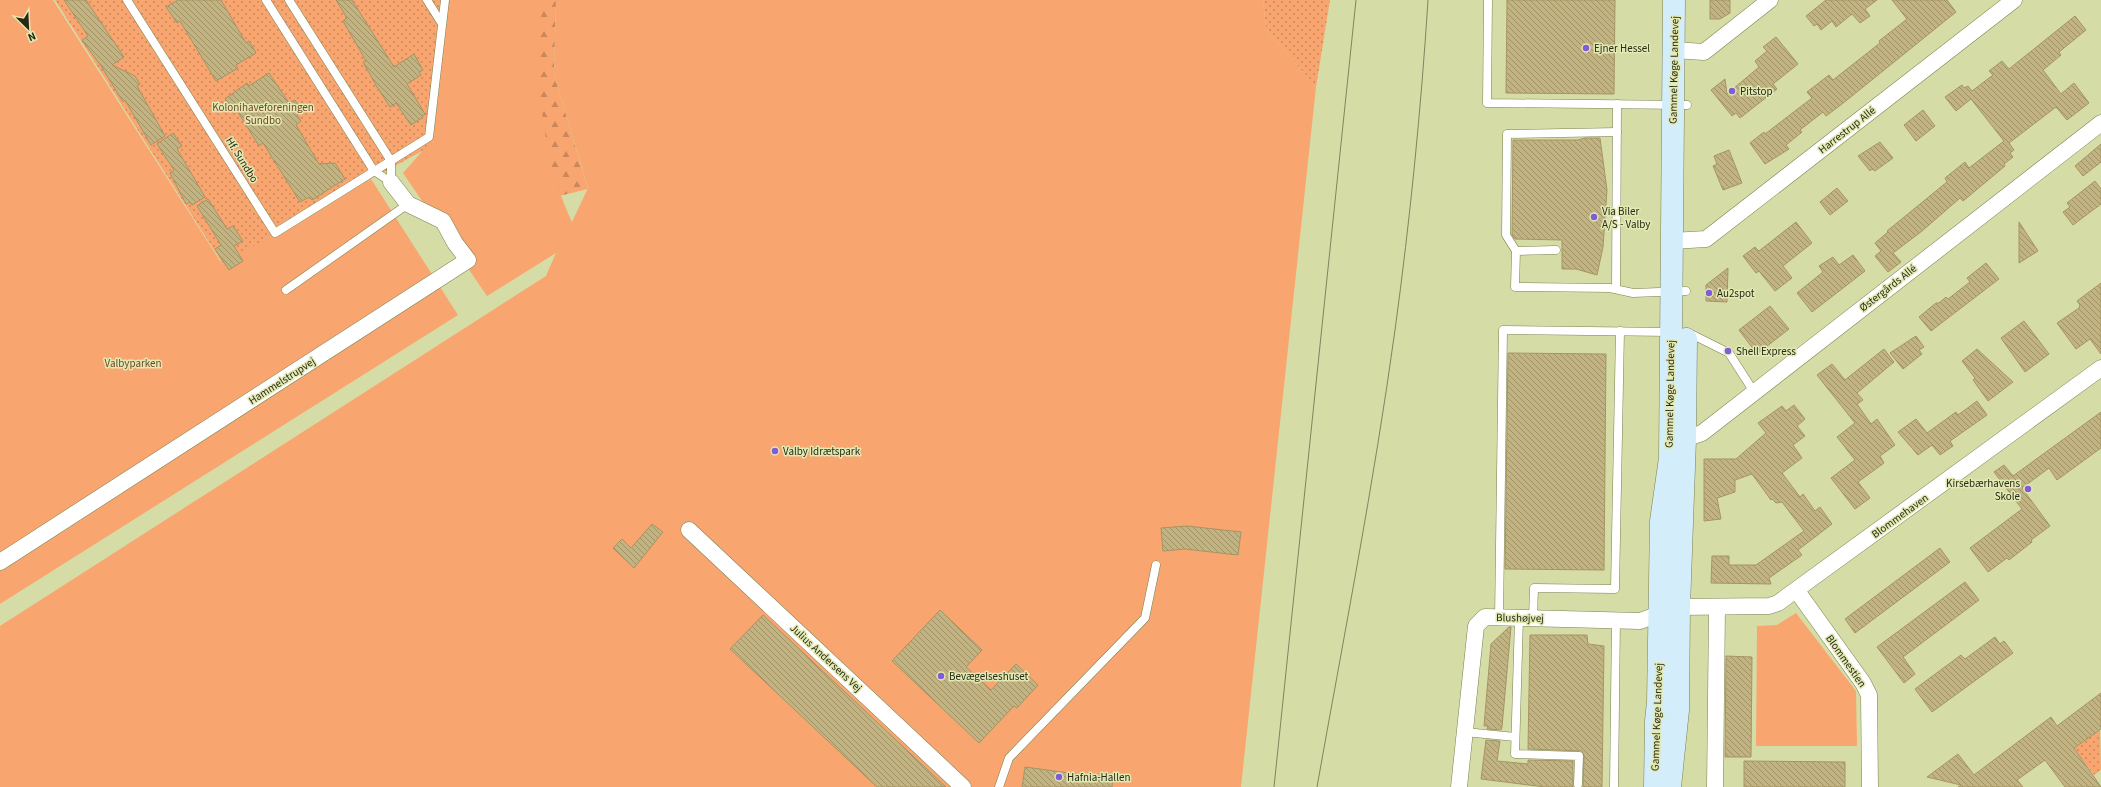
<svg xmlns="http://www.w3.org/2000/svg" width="2101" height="787" viewBox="0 0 2101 787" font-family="'Source Sans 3',sans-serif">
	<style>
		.grass { fill: url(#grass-dots) }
		.forest { fill: url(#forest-firs) }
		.park { fill: #f8a570 }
		.building { fill: url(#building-back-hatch); stroke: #a59563 }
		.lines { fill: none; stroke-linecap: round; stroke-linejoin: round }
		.lane-casing { stroke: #7c824f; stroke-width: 9 }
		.street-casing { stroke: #7c824f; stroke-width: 17 }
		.secondary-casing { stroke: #7c824f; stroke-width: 23 }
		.lane { stroke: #fff; stroke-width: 8 }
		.street { stroke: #fff; stroke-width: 16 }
		.secondary { stroke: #d3edfb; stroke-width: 22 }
		.tram { stroke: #80845e; stroke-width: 1 }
		.poi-dot { fill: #805cd7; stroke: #e3e9b3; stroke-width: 1.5 }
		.labels { text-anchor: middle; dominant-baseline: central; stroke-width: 3; stroke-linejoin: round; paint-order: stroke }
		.poi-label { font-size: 11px; fill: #272a15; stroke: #e3e9b3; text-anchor: start }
		.street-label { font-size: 11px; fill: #272a15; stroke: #e3e9b3 }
		.park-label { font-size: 11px; fill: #724527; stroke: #e3e9b3 }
	</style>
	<defs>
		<pattern id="grass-dots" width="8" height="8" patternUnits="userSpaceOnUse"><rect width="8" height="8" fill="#f8a570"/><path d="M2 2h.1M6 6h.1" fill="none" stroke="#c9875b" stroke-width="1.8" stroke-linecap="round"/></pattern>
		<pattern id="forest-firs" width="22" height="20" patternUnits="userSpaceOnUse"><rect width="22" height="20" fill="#f8a570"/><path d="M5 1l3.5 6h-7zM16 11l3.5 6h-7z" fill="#c9875b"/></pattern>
		<pattern id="building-back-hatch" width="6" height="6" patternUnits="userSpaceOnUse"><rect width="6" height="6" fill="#c3b380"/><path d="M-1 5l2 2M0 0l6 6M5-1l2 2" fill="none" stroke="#9e9268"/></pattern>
	</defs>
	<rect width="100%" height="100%" fill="#d6dca6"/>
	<g class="grass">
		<path d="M55 0H454L435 144 371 179 228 272Z"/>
		<path d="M1263 0H1330L1316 87 1266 29Z"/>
		<path d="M2100 730 2101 770 2094 775 2074 748Z"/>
	</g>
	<path class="forest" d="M527 0H556L554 74 588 189 547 199Z"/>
	<g class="park">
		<path d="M0 0H53L222 264 371 179 458 315 0 604Z"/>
		<path d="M450 0H545C539 20 540 34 540 54 538 111 548 170 572 222L588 188 554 74 556 0H1263L1266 29 1316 87 1241 787H0V626L546 276 556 253 487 296 403 173 432 140Z"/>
		<path d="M1796 613 1856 691 1857 746H1756L1757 626 1777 625Z"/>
	</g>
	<g class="building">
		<path d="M64 0H86L124 57 112 65 135 76 140 84 137 86 165 136 151 145 125 100 123 102 101 66 82 40 88 36Z"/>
		<path d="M178 0H221L246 43 249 41 256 53 236 65 238 68 216 81 180 21 177 23 166 7Z"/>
		<path d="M336 0H352L394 67 414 54 423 70 419 72 421 75 407 84 425 114 422 116 423 117 411 125 396 103 390 107 377 87 363 62 366 61 343 21 347 18Z"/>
		<path d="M1507 0H1615L1614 94 1506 93Z"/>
		<path d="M1710 0H1730V13L1720 19H1710Z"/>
		<path d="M1826 0H1877L1865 9 1870 16 1860 23 1852 14 1836 27 1832 21 1821 30 1817 24 1814 26 1806 16Z"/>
		<path d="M1892 0H1947L1956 12 1842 104 1826 116 1823 112 1800 130 1802 132 1786 145 1789 149 1765 164 1750 143 1764 132 1765 134 1812 98 1807 92 1829 75 1833 80 1880 43 1879 41 1907 19Z"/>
		<path d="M2075 16 2086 30 2059 52 2061 55 2043 70 2061 94 2074 83 2089 103 2067 120 2056 107 2009 143 2014 150 2010 153 2013 157 2004 164 2005 166 1963 201 1960 198 1922 231 1893 253 1901 262 1888 272 1875 256 1881 251 1875 243 1888 232 1887 231 1947 182 1945 178 1965 162 1969 168 2004 141 1971 99 1956 111 1945 97 1962 85 1964 88 1968 86 1972 91 1993 75 1989 71 2002 61 2009 69Z"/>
		<path d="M1776 37 1798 64 1773 84 1777 89 1740 118 1736 113 1732 116 1711 90 1725 79 1727 94 1759 67 1755 61 1767 51 1763 47Z"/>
		<path d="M269 73 289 103 295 100 302 111 297 115 301 121 296 125 319 164 335 163 345 179 312 200 309 197 300 202 263 143 259 146 236 109 232 111 225 99 247 83 249 86Z"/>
		<path d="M1923 110 1935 126 1916 141 1904 125Z"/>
		<path d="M173 133 182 146 177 149 205 197 192 205 190 202 186 204 170 173 174 170 157 144Z"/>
		<path d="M1585 138H1600L1607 190 1603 247 1597 275 1576 269H1562V240L1515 239 1512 235 1513 140H1578Z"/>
		<path d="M1880 142 1893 158 1875 171 1872 169 1870 171 1858 156Z"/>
		<path d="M2101 144V162L2083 176 2075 166Z"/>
		<path d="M1729 150 1742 183 1723 190 1713 166 1717 164 1714 156Z"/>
		<path d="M2095 181 2101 189V204L2073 225 2063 212 2070 207 2067 203Z"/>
		<path d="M1837 188 1848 201 1830 215 1820 202Z"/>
		<path d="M208 199 227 229 233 226 243 241 234 246 243 261 229 270 215 249 221 245 197 206Z"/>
		<path d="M1796 222 1812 243 1783 266 1792 278 1775 291 1759 271 1756 273 1743 256 1755 247 1759 251Z"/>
		<path d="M2019 222 2038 251 2019 263Z"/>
		<path d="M1853 255 1865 271 1812 312 1797 293 1823 272 1819 266 1833 257 1839 265Z"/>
		<path d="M1986 263 1999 279 1931 331 1919 317 1936 303H1939L1946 297 1948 299 1970 282 1967 278Z"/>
		<path d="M1728 268 1727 302 1706 301V285Z"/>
		<path d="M2101 283V354L2090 339 2076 349 2057 323 2079 308 2080 305 2077 301Z"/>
		<path d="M1770 306 1789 329 1757 354 1739 330Z"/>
		<path d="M2024 321 2049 354 2025 372 2001 338Z"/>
		<path d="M1916 336 1924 347 1919 350 1922 354 1903 369 1890 353Z"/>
		<path d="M1884 349 1894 362 1857 393 1863 400 1857 404 1871 424 1877 419 1895 445 1880 456 1884 463 1858 482 1870 498 1855 509 1831 478 1855 460 1837 437 1855 423 1817 375 1832 364 1845 380Z"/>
		<path d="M1977 349 2013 382 1988 401 1973 380 1975 378 1962 361Z"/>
		<path d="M1508 353 1606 354 1604 570 1505 569Z"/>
		<path d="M1977 401 1987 415 1950 441 1953 446 1940 455 1932 445 1918 455 1898 432 1916 419 1927 433 1956 412 1958 415Z"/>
		<path d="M1794 405 1805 419 1797 426 1805 436 1793 445 1802 458 1782 473 1800 497 1803 494 1815 511 1820 507 1832 524 1798 550 1802 555 1769 578 1771 584 1711 583 1712 556H1729V565H1756L1804 531 1782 502 1776 503 1772 499 1771 500 1752 474 1735 480V492L1717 498 1721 519 1704 521V459H1736L1766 433 1758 423 1782 406 1786 411Z"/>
		<path d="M2101 412V448L2057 480 2049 468 2022 488 2050 526 2031 540 2032 542 2009 560 2007 558 1988 572 1970 548 2022 509 1994 472 2004 465 2013 476Z"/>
		<path d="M652 524 663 532 634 568 613 548 622 539 631 548Z"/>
		<path d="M1187 526 1241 532 1238 555 1185 549 1163 551 1161 528Z"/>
		<path d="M1940 548 1950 562 1855 633 1845 619Z"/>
		<path d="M1965 582 1979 600 1903 657 1915 674 1904 683 1877 647Z"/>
		<path d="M940 610 982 650 966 667 991 690 1016 664 1038 685 1017 708 1014 706 979 743 892 661Z"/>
		<path d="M763 615 946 787H877L730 649Z"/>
		<path d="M1509 627H1511L1502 727 1501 730 1487 729 1488 726H1484L1491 644Z"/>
		<path d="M1530 635H1587L1588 644 1604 646 1602 787H1583L1584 756 1582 751 1528 749Z"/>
		<path d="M1995 637 2000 644 2004 641 2013 653 1932 712 1915 689 1961 655 1965 659Z"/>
		<path d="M1726 656 1752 657 1751 757H1725Z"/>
		<path d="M2101 693V729L2074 748 2101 787H2065L2045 760 2017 780 2023 787H1958L1961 785 1927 777 1958 754 1974 775 2051 717 2057 726Z"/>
		<path d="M1486 740 1500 741 1497 761 1528 764V760L1573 761V787H1545L1481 779Z"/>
		<path d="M1744 761 1845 762V787H1744Z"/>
		<path d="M1025 767 1113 779 1112 787H1022Z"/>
	</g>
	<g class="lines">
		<defs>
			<g id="lane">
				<path d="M127 0 275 233 429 137 445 0"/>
				<path d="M266 0 374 171 391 182"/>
				<path d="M289 0 391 161V182"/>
				<path d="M427 0 442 24"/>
				<path d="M1488 0 1487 103 1687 105"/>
				<path d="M1556 250 1516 251 1515 287 1610 288 1633 293 1686 291"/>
				<path d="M1516 251 1506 235 1507 134 1617 132"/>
				<path d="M1616 289 1617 104"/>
				<path d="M286 290 408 204"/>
				<path d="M1687 332 1729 353 1754 392"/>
				<path d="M1499 618 1503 330 1671 332"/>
				<path d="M1519 618 1515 754 1579 756 1578 784"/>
				<path d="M1533 619 1534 588 1615 589 1620 331"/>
				<path d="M1465 732 1515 737"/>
				<path d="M1614 786 1616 620"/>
				<path d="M999 787 1009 758 1145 618 1156 565"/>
			</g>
			<g id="street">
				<path d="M1674 50 1704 52 1770 0"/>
				<path d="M1672 241 1706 239 2014 0"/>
				<path d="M1676 440 1685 439 1702 433 2101 123"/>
				<path d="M689 530 963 787"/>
				<path d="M0 562 468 260 455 243 443 221 408 204 391 182"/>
				<path d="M1797 591 1863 683 1869 695 1870 787"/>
				<path d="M1459 787 1476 626 1485 617 1640 621 1679 607 1769 606 1778 603 2101 368"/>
				<path d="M1715 787 1717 608"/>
			</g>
			<g id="secondary">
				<path d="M1655 787 1656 721 1658 702 1661 521 1670 458 1674 0"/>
				<path d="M1670 787 1678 710 1679 607 1685 439 1686 339"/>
			</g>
		</defs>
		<use href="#lane" class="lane-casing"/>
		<use href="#street" class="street-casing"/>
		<use href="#secondary" class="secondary-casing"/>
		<use href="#lane" class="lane"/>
		<use href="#street" class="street"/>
		<use href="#secondary" class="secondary"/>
		<g class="tram">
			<path d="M1274 787 1356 0"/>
			<path d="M1317 787C1344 635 1374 483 1395 330 1410 220 1421 110 1428 0"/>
		</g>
	</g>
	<g class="poi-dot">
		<circle cx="1586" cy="48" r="4"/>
		<circle cx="1732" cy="91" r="4"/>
		<circle cx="1594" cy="217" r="4"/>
		<circle cx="1709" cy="293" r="4"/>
		<circle cx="1728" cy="351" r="4"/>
		<circle cx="775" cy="451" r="4"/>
		<circle cx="2028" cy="489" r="4"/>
		<circle cx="941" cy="676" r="4"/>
		<circle cx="1059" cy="777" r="4"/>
	</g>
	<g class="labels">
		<g class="poi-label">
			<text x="1594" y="48">Ejner Hessel</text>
			<text x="1740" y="91">Pitstop</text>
			<text x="1602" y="211">Via Biler<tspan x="1602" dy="13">A/S - Valby</tspan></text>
			<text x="1717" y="293">Au2spot</text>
			<text x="1736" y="351">Shell Express</text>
			<text x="783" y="451">Valby Idrætspark</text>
			<text x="2020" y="483" text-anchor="end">Kirsebærhavens<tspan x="2020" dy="13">Skole</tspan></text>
			<text x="949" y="676">Bevægelseshuset</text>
			<text x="1067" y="777">Hafnia-Hallen</text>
		</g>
		<g class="street-label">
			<text transform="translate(1674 70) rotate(-89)">Gammel Køge Landevej</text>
			<text transform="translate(1847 130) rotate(-38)">Harrestrup Allé</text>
			<text transform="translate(242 160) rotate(58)">Hf. Sundbo</text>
			<text transform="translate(1888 288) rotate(-38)">Østergårds Allé</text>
			<text transform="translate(282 381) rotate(-33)">Hammelstrupvej</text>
			<text transform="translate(1670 394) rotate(-89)">Gammel Køge Landevej</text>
			<text transform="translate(1900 516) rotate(-36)">Blommehaven</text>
			<text transform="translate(1520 618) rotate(1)">Blushøjvej</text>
			<text transform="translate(826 658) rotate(43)">Julius Andersens Vej</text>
			<text transform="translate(1846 661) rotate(55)">Blommestien</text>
			<text transform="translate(1657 717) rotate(-88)">Gammel Køge Landevej</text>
		</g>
		<g class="park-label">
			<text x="263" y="107">Kolonihaveforeningen<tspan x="263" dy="13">Sundbo</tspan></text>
			<text x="133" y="363">Valbyparken</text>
		</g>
	</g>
	<g transform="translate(28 28) rotate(156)" stroke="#e3e9b3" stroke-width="3" paint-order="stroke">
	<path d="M0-3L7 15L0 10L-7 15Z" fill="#272a15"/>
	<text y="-6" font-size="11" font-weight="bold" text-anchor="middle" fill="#272a15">N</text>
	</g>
</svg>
